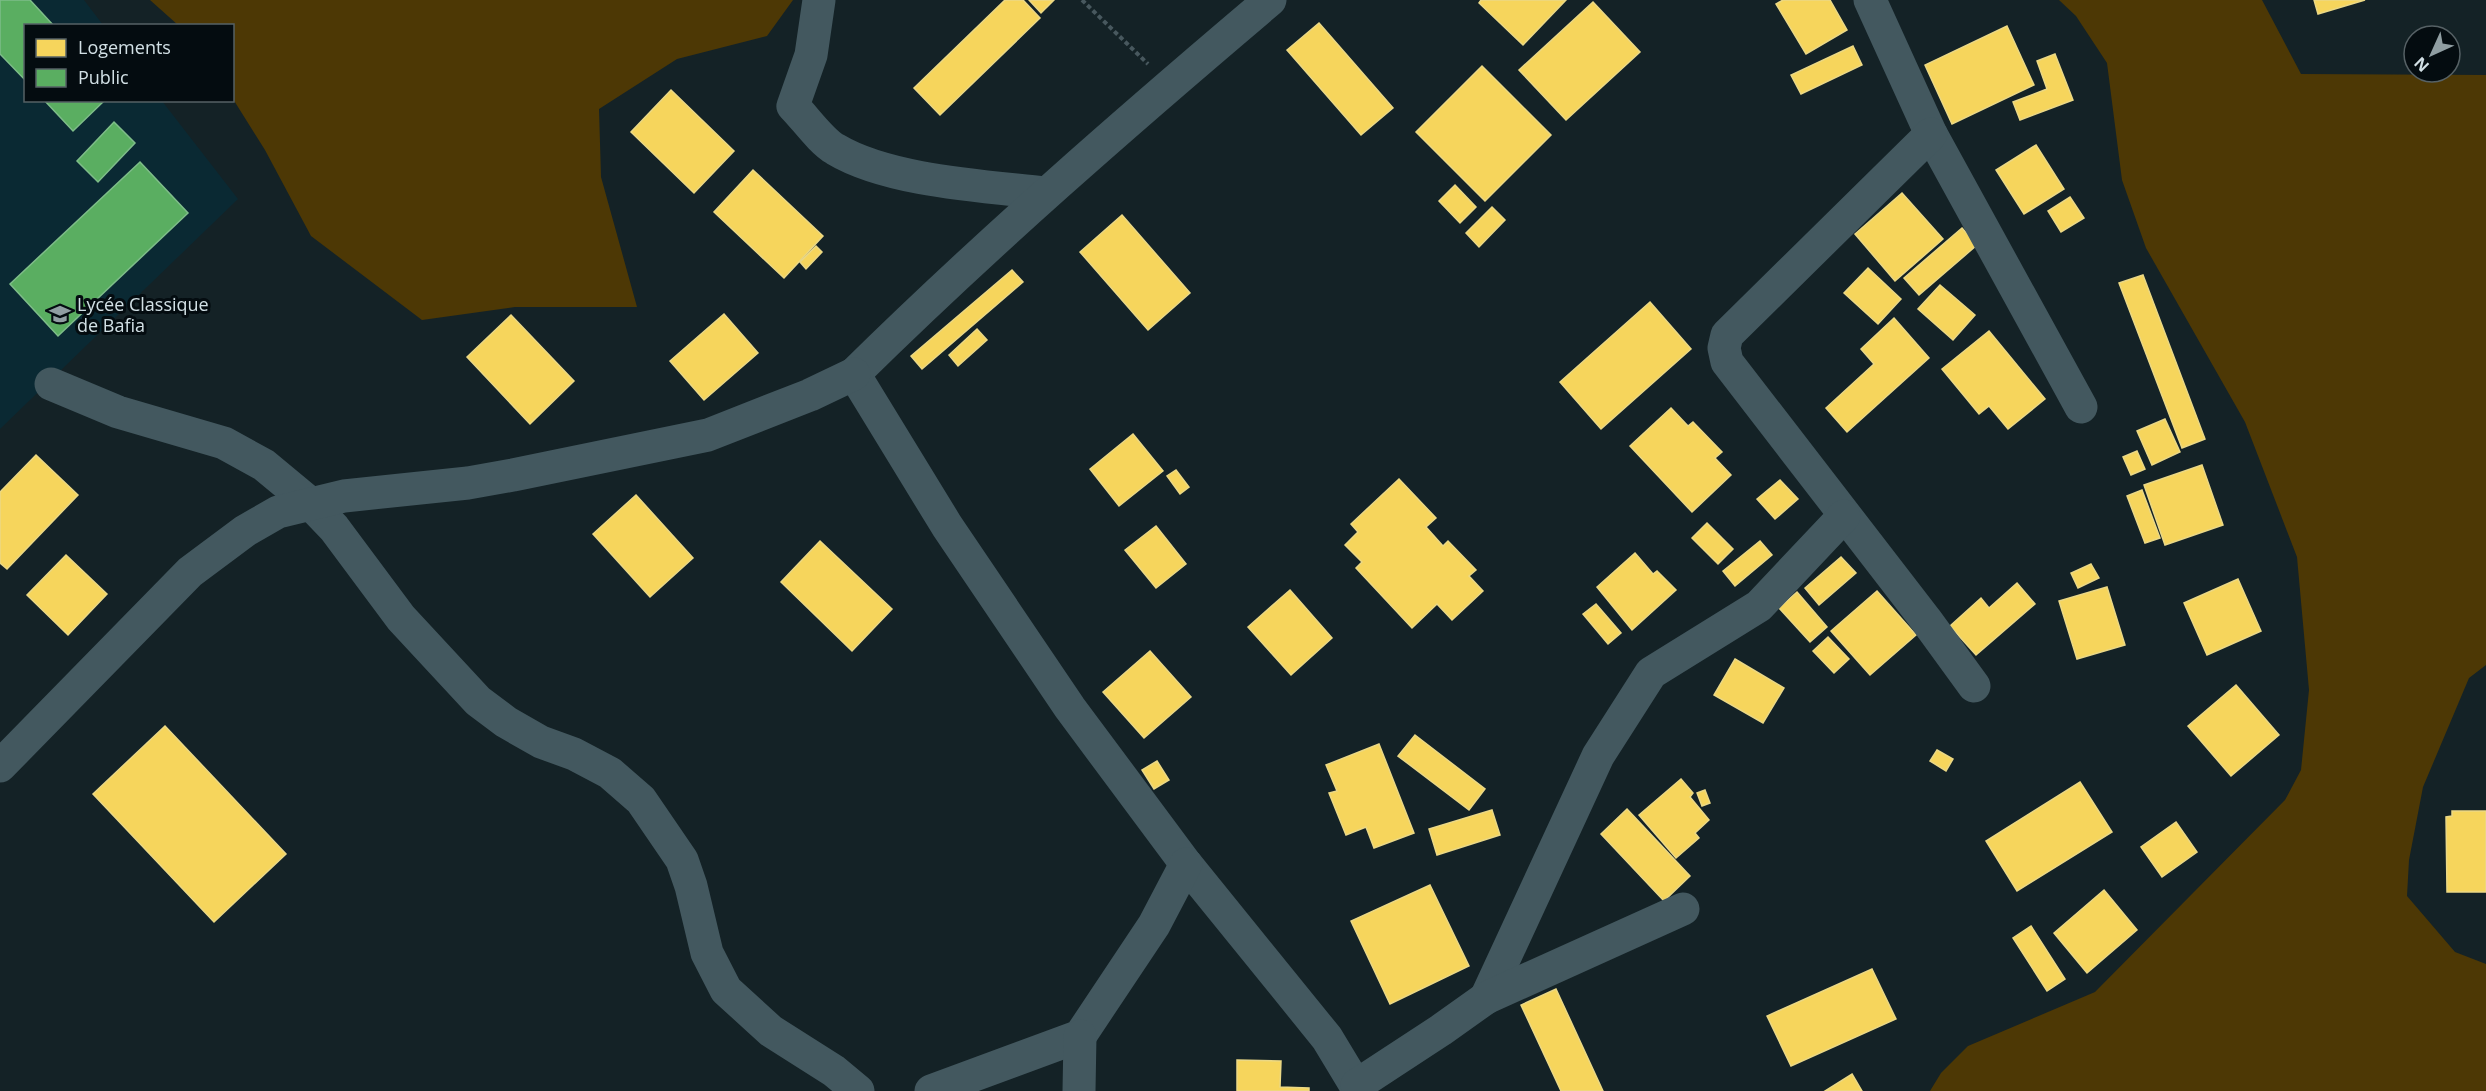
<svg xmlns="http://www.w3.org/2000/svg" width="2486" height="1091" viewBox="0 0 2486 1091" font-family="'Open Sans',sans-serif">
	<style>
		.built { fill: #0a2933 }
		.green { fill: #4d3805 }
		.homes { fill: #f6d55c; stroke: #ebd885; stroke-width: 1.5 }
		.public { fill: #5aae61; stroke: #7ebd89; stroke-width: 1.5 }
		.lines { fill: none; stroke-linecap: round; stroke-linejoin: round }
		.path { stroke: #48585e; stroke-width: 4; stroke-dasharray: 4.5 3; stroke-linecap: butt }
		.minor { stroke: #43585f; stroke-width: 33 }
		.labels { text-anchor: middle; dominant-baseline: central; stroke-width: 6; stroke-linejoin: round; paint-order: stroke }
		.poi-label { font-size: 18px; fill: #d2e0e5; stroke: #040c10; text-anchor: start }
	</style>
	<rect width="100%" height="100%" fill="#142226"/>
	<path class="built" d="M0 0H84L103 25 26 26V100L162 101 238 199 0 429Z"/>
	<g class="green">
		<path d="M150 0H793L767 36 677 59 599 109 601 177 637 307H515L422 320 311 236 265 150 233 99 232 26 178 25Z"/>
		<path d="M2059 0H2262L2301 74 2486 75V665L2469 678 2423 787 2409 860 2407 896 2455 952 2486 964V1091H1930L1941 1073 1968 1046 2095 992 2285 800 2301 770 2309 690 2297 557 2245 422 2146 248 2122 180 2107 63 2076 16Z"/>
	</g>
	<g class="homes">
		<path d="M1005 0H1023L1040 18 940 115 914 88Z"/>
		<path d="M1029 0H1054L1041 13Z"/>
		<path d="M1481 0H1566L1523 45 1479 3Z"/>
		<path d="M1783 0H1830L1847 30 1806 54 1776 4Z"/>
		<path d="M2314 0H2365L2318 14Z"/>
		<path d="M1593 2 1640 52 1566 120 1519 70Z"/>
		<path d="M1319 23 1393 108 1361 135 1287 50Z"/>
		<path d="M2007 26 2034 85 1952 124 1925 65Z"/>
		<path d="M1853 46 1862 65 1801 94 1791 75Z"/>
		<path d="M2055 54 2073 100 2020 120 2013 102 2047 89 2037 61Z"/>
		<path d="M1482 66 1551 135 1485 201 1416 132Z"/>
		<path d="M671 90 734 151 694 193 631 132Z"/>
		<path d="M2036 145 2064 189 2024 214 1996 170Z"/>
		<path d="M753 170 823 236 784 278 714 212Z"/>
		<path d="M1455 185 1476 207 1460 223 1439 201Z"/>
		<path d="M1902 193 1943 239 1895 281 1855 234Z"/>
		<path d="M2070 197 2084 218 2061 232 2048 211Z"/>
		<path d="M1492 207 1505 220 1479 247 1466 233Z"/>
		<path d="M1122 215 1190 293 1148 330 1080 252Z"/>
		<path d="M1962 228 1977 245 1919 295 1904 278Z"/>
		<path d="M816 246 822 252 806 269 800 262Z"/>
		<path d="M1868 268 1901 299 1878 324 1844 293Z"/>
		<path d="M1012 270 1023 282 922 369 911 356Z"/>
		<path d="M2143 275 2205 439 2182 448 2119 283Z"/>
		<path d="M1940 285 1975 315 1953 340 1918 309Z"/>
		<path d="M1650 302 1691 349 1601 429 1560 382Z"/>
		<path d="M724 314 758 353 704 400 670 361Z"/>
		<path d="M511 315 574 381 530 424 467 357Z"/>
		<path d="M1894 318 1929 358 1847 432 1826 408 1874 364 1861 349Z"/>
		<path d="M977 329 987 340 958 366 949 355Z"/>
		<path d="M1989 331 2045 399 2008 429 1989 406 1979 414 1942 369Z"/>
		<path d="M1671 408 1688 426 1693 422 1722 452 1715 458 1731 475 1692 512 1630 446Z"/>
		<path d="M2165 419 2180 452 2152 465 2137 431Z"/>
		<path d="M1133 434 1163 471 1119 506 1090 469Z"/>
		<path d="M2137 451 2145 469 2131 475 2123 457Z"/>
		<path d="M36 455 78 495 7 569 0 563V492Z"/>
		<path d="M2202 465 2223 525 2165 545 2144 485Z"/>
		<path d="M1176 470 1189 487 1180 494 1167 476Z"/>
		<path d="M1399 479 1436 518 1426 527 1443 546 1448 541 1476 570 1469 576 1483 591 1452 620 1437 604 1412 628 1356 568 1362 562 1345 545 1358 532 1351 524Z"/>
		<path d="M1780 480 1798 499 1775 519 1757 499Z"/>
		<path d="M2142 490 2160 538 2145 543 2127 496Z"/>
		<path d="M636 495 693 558 650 597 593 534Z"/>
		<path d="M1707 523 1733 549 1718 564 1692 538Z"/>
		<path d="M1156 526 1186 564 1156 588 1125 550Z"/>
		<path d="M820 541 892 609 852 651 781 582Z"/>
		<path d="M1760 541 1772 555 1735 586 1723 571Z"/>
		<path d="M1635 553 1653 574 1657 571 1676 590 1632 630 1597 587Z"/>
		<path d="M66 555 107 594 68 635 27 595Z"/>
		<path d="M1841 557 1856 573 1819 605 1805 588Z"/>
		<path d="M2091 564 2099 578 2078 588 2071 573Z"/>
		<path d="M2238 579 2261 631 2207 655 2184 603Z"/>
		<path d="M2017 583 2035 604 1976 655 1950 626 1981 598 1989 608Z"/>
		<path d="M2107 587 2125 645 2077 659 2059 601Z"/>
		<path d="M1290 590 1332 638 1291 675 1248 627Z"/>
		<path d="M1877 591 1916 635 1870 675 1831 631Z"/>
		<path d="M1797 592 1827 627 1810 642 1779 608Z"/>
		<path d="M1596 604 1621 633 1608 644 1583 614Z"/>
		<path d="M1828 637 1849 659 1834 673 1813 651Z"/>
		<path d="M1150 651 1191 697 1144 738 1103 692Z"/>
		<path d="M1735 659 1784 688 1763 723 1714 695Z"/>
		<path d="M2236 685 2279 735 2231 776 2188 726Z"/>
		<path d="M165 726 286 854 214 922 93 794Z"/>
		<path d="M1415 735 1485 789 1469 810 1398 756Z"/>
		<path d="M1379 744 1414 833 1374 848 1366 827 1346 835 1329 793 1337 791 1326 765Z"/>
		<path d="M1937 750 1953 759 1946 771 1930 761Z"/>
		<path d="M1157 761 1169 780 1154 789 1142 770Z"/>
		<path d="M1681 779 1693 793 1690 797 1709 820 1695 833 1699 838 1676 858 1639 815Z"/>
		<path d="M2080 782 2112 832 2017 891 1986 841Z"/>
		<path d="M1705 790 1710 803 1702 806 1697 793Z"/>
		<path d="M1627 809 1690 876 1664 901 1601 834Z"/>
		<path d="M1492 810 1500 835 1437 855 1429 829Z"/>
		<path d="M2452 811H2486V892H2447L2446 817 2452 816Z"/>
		<path d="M2176 822 2197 852 2162 877 2141 847Z"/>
		<path d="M1430 885 1469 966 1390 1004 1351 921Z"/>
		<path d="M2104 890 2137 930 2087 973 2054 933Z"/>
		<path d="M2031 926 2065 979 2047 991 2013 938Z"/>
		<path d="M1872 969 1896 1019 1791 1066 1767 1016Z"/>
		<path d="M1556 989 1603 1091H1561L1521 1005Z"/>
		<path d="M1237 1060 1281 1061 1280 1087 1309 1088V1091H1237Z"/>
		<path d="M1852 1074 1862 1091H1825Z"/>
	</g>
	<g class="public">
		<path d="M0 0H30L54 26H26V81L0 54Z"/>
		<path d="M44 100H105L73 131Z"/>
		<path d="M114 122 135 143 98 182 77 161Z"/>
		<path d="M140 162 188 213 58 336 10 284Z"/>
	</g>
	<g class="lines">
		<path class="path" d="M1082 0 1148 64"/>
		<g class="minor">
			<path d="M819 0 811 55 793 106C805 118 821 141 835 149 888 181 983 186 1045 193"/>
			<path d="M1270 0C1127 121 987 243 854 374L947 526 1070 708 1186 864 1327 1038 1359 1091"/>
			<path d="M1870 0 1931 134 2081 407"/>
			<path d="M1931 134 1727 335 1724 348 1727 362 1926 620 1974 686"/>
			<path d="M51 384 118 412 224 443 264 465 311 504 334 528 401 618 478 701 506 722 541 742 574 754 610 773 641 800 682 860 691 886 707 953 726 990 771 1031 834 1071 858 1091"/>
			<path d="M0 766 190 572 245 531 278 512 344 496 468 483 513 475 708 435 810 395 854 374"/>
			<path d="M1486 998 1598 756 1651 673 1759 606 1844 516"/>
			<path d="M1357 1085 1441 1030 1486 998 1683 909"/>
			<path d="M931 1091 1080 1036 1154 925 1186 864"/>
			<path d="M1079 1091 1080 1036"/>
		</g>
	</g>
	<defs>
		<symbol id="school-bare" viewBox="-9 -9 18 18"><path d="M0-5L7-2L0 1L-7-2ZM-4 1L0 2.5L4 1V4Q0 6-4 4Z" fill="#909ea2" stroke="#040c10" stroke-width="2.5" paint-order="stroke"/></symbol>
	</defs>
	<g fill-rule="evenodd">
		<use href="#school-bare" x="45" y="299" width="30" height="30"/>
	</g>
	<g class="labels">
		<g class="poi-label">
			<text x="77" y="304">Lycée Classique<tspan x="77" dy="21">de Bafia</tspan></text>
		</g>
	</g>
	<rect x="24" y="24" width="210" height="78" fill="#040c10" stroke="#566165" stroke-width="1.5"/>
	<rect x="36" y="39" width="30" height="18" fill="#f6d55c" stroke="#566165" stroke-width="1.5"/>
	<text x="78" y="54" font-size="18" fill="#d2e0e5">Logements</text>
	<rect x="36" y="69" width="30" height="18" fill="#5aae61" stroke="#566165" stroke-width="1.5"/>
	<text x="78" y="84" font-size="18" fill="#d2e0e5">Public</text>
	<g transform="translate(2432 54) rotate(225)"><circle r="28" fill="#040c10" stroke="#566165" stroke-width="1.5"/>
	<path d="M0-4.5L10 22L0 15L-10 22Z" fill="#909ea2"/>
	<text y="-9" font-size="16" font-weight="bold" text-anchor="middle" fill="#d2e0e5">N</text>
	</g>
</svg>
